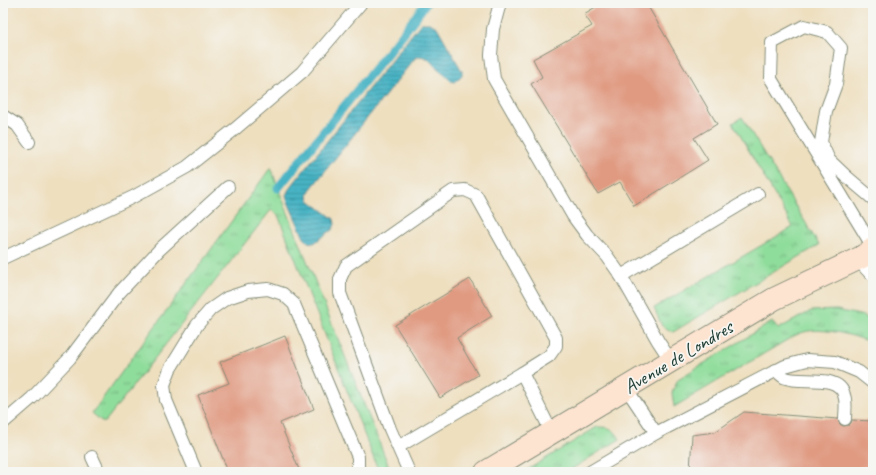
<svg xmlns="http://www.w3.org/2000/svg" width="876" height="475" viewBox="0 0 876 475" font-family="Caveat,sans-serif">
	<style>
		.grass { fill: url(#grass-tufts); stroke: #578d68 }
		.water { fill: url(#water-rules); stroke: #33787c }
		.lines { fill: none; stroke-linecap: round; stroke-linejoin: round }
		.stream { stroke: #47b3c4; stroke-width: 9 }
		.building { fill: #e09a81 }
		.lane-casing { stroke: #868e7a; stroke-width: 14 }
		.street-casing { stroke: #868e7a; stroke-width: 24 }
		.secondary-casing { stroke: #868e7a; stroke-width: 24 }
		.lane { stroke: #fff; stroke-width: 12 }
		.street { stroke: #fff; stroke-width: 22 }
		.secondary { stroke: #fde4d1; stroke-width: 22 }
		.labels { text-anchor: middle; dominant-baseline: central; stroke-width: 3.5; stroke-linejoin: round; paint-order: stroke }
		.street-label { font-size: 20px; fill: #1f3d34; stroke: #f6f6f2 }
	</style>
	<defs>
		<pattern id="grass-tufts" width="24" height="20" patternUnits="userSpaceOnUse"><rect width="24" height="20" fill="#8fdd9b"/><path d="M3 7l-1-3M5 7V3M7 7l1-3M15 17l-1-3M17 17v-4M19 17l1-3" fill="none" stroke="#74b47f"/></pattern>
		<pattern id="water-rules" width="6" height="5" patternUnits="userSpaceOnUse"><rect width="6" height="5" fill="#47b3c4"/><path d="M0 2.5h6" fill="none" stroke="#3b93a0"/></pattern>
	</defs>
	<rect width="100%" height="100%" fill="#f6f6f2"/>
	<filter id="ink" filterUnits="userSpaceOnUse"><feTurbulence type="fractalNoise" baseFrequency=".025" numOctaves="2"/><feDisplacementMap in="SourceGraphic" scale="8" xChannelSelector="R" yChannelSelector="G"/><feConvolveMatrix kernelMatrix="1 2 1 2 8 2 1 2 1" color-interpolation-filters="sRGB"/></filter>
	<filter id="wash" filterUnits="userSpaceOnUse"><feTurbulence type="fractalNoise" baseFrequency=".012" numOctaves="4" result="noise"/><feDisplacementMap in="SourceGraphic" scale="16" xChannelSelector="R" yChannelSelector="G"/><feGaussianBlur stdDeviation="0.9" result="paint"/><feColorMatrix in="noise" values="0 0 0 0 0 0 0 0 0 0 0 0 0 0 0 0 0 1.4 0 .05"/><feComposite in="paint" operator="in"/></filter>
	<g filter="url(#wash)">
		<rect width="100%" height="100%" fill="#eedfbf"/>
		<g class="grass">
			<path d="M742 117 819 245 673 332 662 326 654 308 793 227 733 123Z"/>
			<path d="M271 167 278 188 391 472H379L278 215 271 210 104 423 92 413Z"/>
			<path d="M837 310 864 316 873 322V344C857 335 822 327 804 332 800 333 796 335 792 337L674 407 672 393 678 379 772 322 778 329 811 311Z"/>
			<path d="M597 427C610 427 613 428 620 439L567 472H524Z"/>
		</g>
		<path class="water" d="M421 23H429L437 27 462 71V75L455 82 451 81 427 58 421 56 415 58 310 190 308 195 309 200 334 219 335 224 333 229 314 243 308 242 304 238 288 202 286 195 289 189Z"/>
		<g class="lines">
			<path class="stream" d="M278 188 402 35 426 3"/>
		</g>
		<g id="blocks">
			<g class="building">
				<path d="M602 3H646L717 124 694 138 708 160 634 206 620 182 598 194 531 84 542 77 533 59 592 26 584 14Z"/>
				<path d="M470 279 492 316 457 338 478 375 440 398 395 325Z"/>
				<path d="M285 336 314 409 280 423 300 472H228L198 395 229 383 220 362Z"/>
				<path d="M744 412 838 419 839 423 841 425 844 426 849 425 851 423 852 420 873 421V472H690L692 435 715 432Z"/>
			</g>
		</g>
	</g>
	<g filter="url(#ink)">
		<use href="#blocks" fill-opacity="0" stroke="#868e7a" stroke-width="1"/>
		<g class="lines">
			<defs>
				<g id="lane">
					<path d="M500 3 493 29 491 55 494 79 573 216 587 235 607 256 621 276 658 341 671 361"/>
					<path d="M3 116 17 125 29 142"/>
					<path d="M873 199 847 177 829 160 821 142 826 111 836 84 841 48 827 32 804 26 772 43 771 79 873 247"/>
					<path d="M3 258 133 197 187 167 235 129 302 72 361 3"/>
					<path d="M621 276 758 194"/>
					<path d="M776 370C779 373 782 377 786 378 801 384 839 373 844 395 847 403 845 411 845 419"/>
					<path d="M522 373 552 433"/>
					<path d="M3 423 32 398 70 358 119 293 160 249 228 187"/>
					<path d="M656 433 785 366 807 360 835 362 859 372 873 383"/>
					<path d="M398 447 522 373 549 356 556 346V338L476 195 465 190 453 191 346 266 340 279V293L390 429 409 472"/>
					<path d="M92 457 99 472"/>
					<path d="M196 472 166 400 164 385 170 369 197 325 211 309 227 298 248 291 268 289 283 294 294 304 358 457V472"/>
					<path d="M590 472 656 433 626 388"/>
				</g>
				<path id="street" d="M862 257 873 269"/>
				<path id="secondary" d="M486 472 774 299 862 257 873 249"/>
			</defs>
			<use href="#lane" class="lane-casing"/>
			<use href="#street" class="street-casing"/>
			<use href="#secondary" class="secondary-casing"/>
			<use href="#lane" class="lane"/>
			<use href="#street" class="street"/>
			<use href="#secondary" class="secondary"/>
		</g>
	</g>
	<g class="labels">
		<g class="street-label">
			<text transform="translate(678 357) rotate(-31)">Avenue de Londres</text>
		</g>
	</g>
	<rect width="876" height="475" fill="none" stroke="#f6f6f2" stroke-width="16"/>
</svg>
